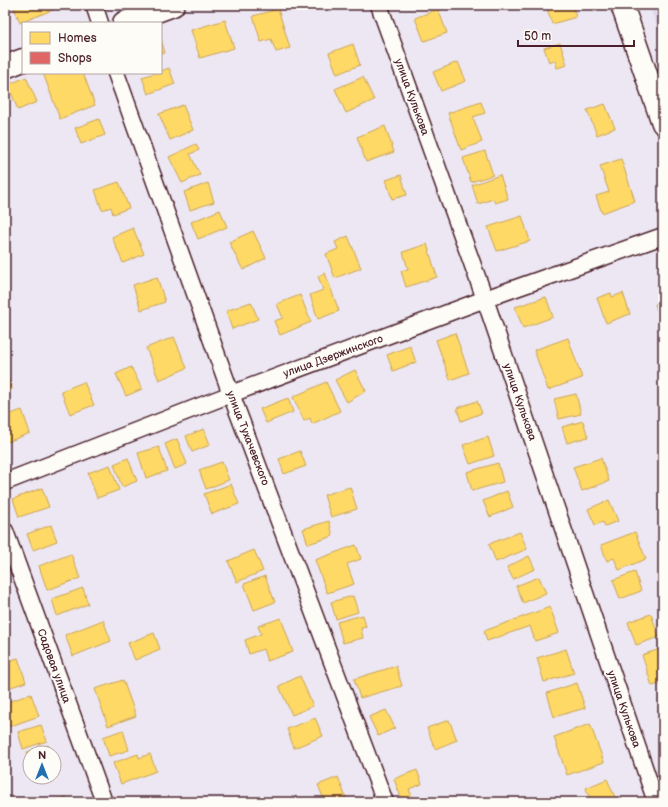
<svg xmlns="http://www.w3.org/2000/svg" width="668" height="807" viewBox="0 0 668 807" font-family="'Balsamiq Sans',sans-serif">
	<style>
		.built { fill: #e0d8ef }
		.homes { fill: #ffd966; stroke: #c9a154 }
		.shops { fill: #e06666; stroke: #b35154 }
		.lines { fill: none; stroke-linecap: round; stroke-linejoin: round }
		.minor-casing { stroke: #4a1f2b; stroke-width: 19 }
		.secondary-casing { stroke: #4a1f2b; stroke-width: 25 }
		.minor { stroke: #fdfcf7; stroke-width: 16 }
		.secondary { stroke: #fdfcf7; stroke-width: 22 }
		.labels { text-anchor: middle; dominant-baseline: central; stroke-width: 4; stroke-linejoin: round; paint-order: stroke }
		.street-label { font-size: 11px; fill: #4a1f2b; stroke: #fdfcf7 }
	</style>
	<rect width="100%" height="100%" fill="#ece7f2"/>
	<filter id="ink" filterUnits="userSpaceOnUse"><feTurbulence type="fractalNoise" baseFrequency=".025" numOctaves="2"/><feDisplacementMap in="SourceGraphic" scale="8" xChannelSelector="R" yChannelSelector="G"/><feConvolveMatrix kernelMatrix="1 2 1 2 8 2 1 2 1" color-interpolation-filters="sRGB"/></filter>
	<g filter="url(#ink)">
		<path class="built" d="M649 5H663V44Z"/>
		<g class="homes">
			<path d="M13 5H61L62 6 20 23Z"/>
			<path d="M546 5H572L576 17 552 24Z"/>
			<path d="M278 9 290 48 276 52 271 39 261 42 253 16Z"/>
			<path d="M438 9 447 33 424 41 415 18Z"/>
			<path d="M5 13 9 26 5 27Z"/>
			<path d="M225 20 234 48 200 58 191 30Z"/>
			<path d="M161 39 165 53 161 54Z"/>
			<path d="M560 43 567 65 557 68 555 60 549 62 544 48Z"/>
			<path d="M353 44 360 65 337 74 329 53Z"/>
			<path d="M458 62 466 81 441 91 433 72Z"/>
			<path d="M169 68 175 84 148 94 142 77 155 73H161V71Z"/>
			<path d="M43 73H83L95 105 60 119Z"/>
			<path d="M26 77 37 102 18 110 8 85Z"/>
			<path d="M363 77 374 100 346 113 335 89Z"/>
			<path d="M481 102 485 113 473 117 482 142 461 150 448 113Z"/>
			<path d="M605 104 615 128 597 135 587 110Z"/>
			<path d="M183 105 193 130 170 140 159 114Z"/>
			<path d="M99 119 105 135 81 144 75 128Z"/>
			<path d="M385 126 394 152 366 162 357 137Z"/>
			<path d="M196 144 199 150 190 154 200 175 182 183 169 157Z"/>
			<path d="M485 151 493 175 471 182 463 158Z"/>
			<path d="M621 159 635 201 602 213 596 196 609 192 600 166Z"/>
			<path d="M401 175 407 195 392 199 386 180Z"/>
			<path d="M500 175 508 199 495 203 493 199 478 204 472 185Z"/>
			<path d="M119 182 129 208 113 214 111 207 102 210 95 190Z"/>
			<path d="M208 183 214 202 190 210 184 192Z"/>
			<path d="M220 210 227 227 198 239 191 222Z"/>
			<path d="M522 216 530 241 497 251 488 227Z"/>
			<path d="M133 228 144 254 123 263 112 237Z"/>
			<path d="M253 231 266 258 243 270 229 242Z"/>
			<path d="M348 236 361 268 335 278 326 254 338 249 335 242Z"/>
			<path d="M427 244 437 277 406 287 401 271 408 269 403 252Z"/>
			<path d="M325 273 339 311 318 319 310 295 323 290 318 276Z"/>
			<path d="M157 277 165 302 141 310 133 285Z"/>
			<path d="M611 293 612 297 623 293 630 314 606 323 597 298Z"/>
			<path d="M300 295 311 322 280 335 274 321 283 318 277 304Z"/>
			<path d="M546 297 553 317 523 328 515 307Z"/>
			<path d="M251 302 258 319 232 329 226 311Z"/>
			<path d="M663 302V325L662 326 655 304Z"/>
			<path d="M455 333 469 373 450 380 436 340Z"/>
			<path d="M174 337 187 368 159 380 146 348Z"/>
			<path d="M568 338 582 378 548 390 534 350Z"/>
			<path d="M410 346 416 362 393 371 387 355Z"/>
			<path d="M131 367 142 389 126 396 116 374Z"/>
			<path d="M355 370 366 391 347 402 335 380Z"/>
			<path d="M6 374 12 389 5 392V375Z"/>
			<path d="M84 382 94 405 70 414 61 391Z"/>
			<path d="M326 382 340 411 312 424 310 418 304 421 293 397Z"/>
			<path d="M576 394 581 414 559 419 554 399Z"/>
			<path d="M288 398 293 412 266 423 260 409Z"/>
			<path d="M477 401 482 413 461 421 457 408Z"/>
			<path d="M22 410 30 433 5 443V416Z"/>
			<path d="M583 421 588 437 567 443 562 427Z"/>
			<path d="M204 429 210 445 192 452 186 436Z"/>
			<path d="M488 437 494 456 470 464 463 445Z"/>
			<path d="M177 439 187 464 175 469 165 444Z"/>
			<path d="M159 447 167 471 146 478 138 453Z"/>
			<path d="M300 451 306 466 284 474 279 459Z"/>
			<path d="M128 458 137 481 122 487 114 464Z"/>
			<path d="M601 458 609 481 582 491 573 467Z"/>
			<path d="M222 462 229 480 206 489 199 470Z"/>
			<path d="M498 463 503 482 472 491 467 472Z"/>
			<path d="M110 465 119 490 97 498 88 473Z"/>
			<path d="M231 484 239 504 212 514 204 494Z"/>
			<path d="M350 487 357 509 331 517 324 495Z"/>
			<path d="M42 488 49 507 19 517 13 499Z"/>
			<path d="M507 491 513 507 490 517 483 501Z"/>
			<path d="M609 500 618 521 605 526 603 522 595 525 588 509Z"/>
			<path d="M329 521 333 536 308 544 303 529Z"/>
			<path d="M51 525 57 541 33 550 27 534Z"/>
			<path d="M520 532 527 549 496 562 489 544Z"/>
			<path d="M635 532 646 559 619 570 614 558 607 561 601 545Z"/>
			<path d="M356 545 361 559 347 564 354 584 327 593 315 560Z"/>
			<path d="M254 550 263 571 237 582 228 561Z"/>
			<path d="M71 554 80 578 47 590 39 566Z"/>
			<path d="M529 556 535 569 513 579 507 567Z"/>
			<path d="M635 572 641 591 620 599 613 580Z"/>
			<path d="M265 576 275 602 254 610 244 584Z"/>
			<path d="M539 577 546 593 523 603 516 586Z"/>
			<path d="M83 588 88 604 57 616 52 599Z"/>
			<path d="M353 596 358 612 336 619 331 602Z"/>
			<path d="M550 607 559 633 535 641 530 626 487 641 484 631Z"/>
			<path d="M651 614 659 637 636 645 628 622Z"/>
			<path d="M363 615 366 627 361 628 363 638 343 643 337 622Z"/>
			<path d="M281 618 293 652 267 661 263 649 249 654 245 640 261 634 258 626Z"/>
			<path d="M103 620 111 641 73 656 65 635Z"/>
			<path d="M5 624 10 636 5 638Z"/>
			<path d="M154 633 160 649 135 660 128 643Z"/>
			<path d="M663 648V683L652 686 642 655Z"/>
			<path d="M566 649 574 673 544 682 537 658Z"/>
			<path d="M18 658 26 682 5 689V662Z"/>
			<path d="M396 666 402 686 360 698 354 679Z"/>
			<path d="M300 676 313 706 292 715 279 686Z"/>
			<path d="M123 680 136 716 108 726 95 689Z"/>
			<path d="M577 683 585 708 554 717 547 693Z"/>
			<path d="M31 694 39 716 8 727 5 718V703Z"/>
			<path d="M663 708V723L658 710Z"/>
			<path d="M386 710 395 728 378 736 369 717Z"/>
			<path d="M315 718 323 736 294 748 287 729Z"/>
			<path d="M449 720 457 740 435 749 427 728Z"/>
			<path d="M590 724 604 762 567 775 554 737Z"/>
			<path d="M41 725 47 741 23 749 18 732Z"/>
			<path d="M123 730 129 750 109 756 103 737Z"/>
			<path d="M48 745 51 753H30V762L27 752Z"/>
			<path d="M138 754 139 758 150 754 156 771 121 784 113 763Z"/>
			<path d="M417 770 422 784 409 789 412 797 402 800 394 779Z"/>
			<path d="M338 777 346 798 336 802H325L318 785Z"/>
			<path d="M607 779 617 802H591L586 788Z"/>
			<path d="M66 797 68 802H54Z"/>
		</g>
		<path class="shops" d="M655 5H663V26Z"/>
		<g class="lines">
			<defs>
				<g id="minor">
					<path d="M94 5 100 23"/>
					<path d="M379 5 485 299 656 802"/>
					<path d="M116 73 231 394 385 802"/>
					<path d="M5 482 231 394 485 299 663 236"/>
					<path d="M5 531 104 802"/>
				</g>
				<g id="secondary">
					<path d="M622 5 663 123"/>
					<path d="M124 23 173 5"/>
					<path d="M5 67 23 60"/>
				</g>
			</defs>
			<use href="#minor" class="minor-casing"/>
			<use href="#secondary" class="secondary-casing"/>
			<use href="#minor" class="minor"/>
			<use href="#secondary" class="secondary"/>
		</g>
	</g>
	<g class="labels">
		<g class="street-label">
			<text transform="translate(412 97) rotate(70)">улица Кулькова</text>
			<text transform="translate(333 356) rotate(-20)">улица Дзержинского</text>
			<text transform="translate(520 402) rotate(71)">улица Кулькова</text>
			<text transform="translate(248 438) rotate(69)">улица Тухачевского</text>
			<text transform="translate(54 666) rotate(70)">Садовая улица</text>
			<text transform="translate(624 709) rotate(71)">улица Кулькова</text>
		</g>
	</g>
	<rect width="668" height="807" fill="none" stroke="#fdfcf7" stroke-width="20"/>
	<rect x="10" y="10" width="648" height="787" fill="none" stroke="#4a1f2b" stroke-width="1.5" filter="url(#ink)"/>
	<rect x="22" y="22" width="140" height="52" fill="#fdfcf7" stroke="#b5a4a5"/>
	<rect x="30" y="32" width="20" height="12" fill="#ffd966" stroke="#b5a4a5"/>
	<text x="58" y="42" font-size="12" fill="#4a1f2b">Homes</text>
	<rect x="30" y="52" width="20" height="12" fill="#e06666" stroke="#b5a4a5"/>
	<text x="58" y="62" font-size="12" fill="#4a1f2b">Shops</text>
	<g transform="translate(42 765)"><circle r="19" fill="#fdfcf7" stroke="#b5a4a5"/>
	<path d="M0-3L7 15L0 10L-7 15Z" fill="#1f6fb2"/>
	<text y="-6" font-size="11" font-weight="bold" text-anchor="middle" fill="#4a1f2b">N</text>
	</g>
	<path d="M518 40v6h116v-6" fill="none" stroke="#4a1f2b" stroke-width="2"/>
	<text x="524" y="40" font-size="12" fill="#4a1f2b" stroke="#fdfcf7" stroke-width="3" paint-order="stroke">50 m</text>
</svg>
